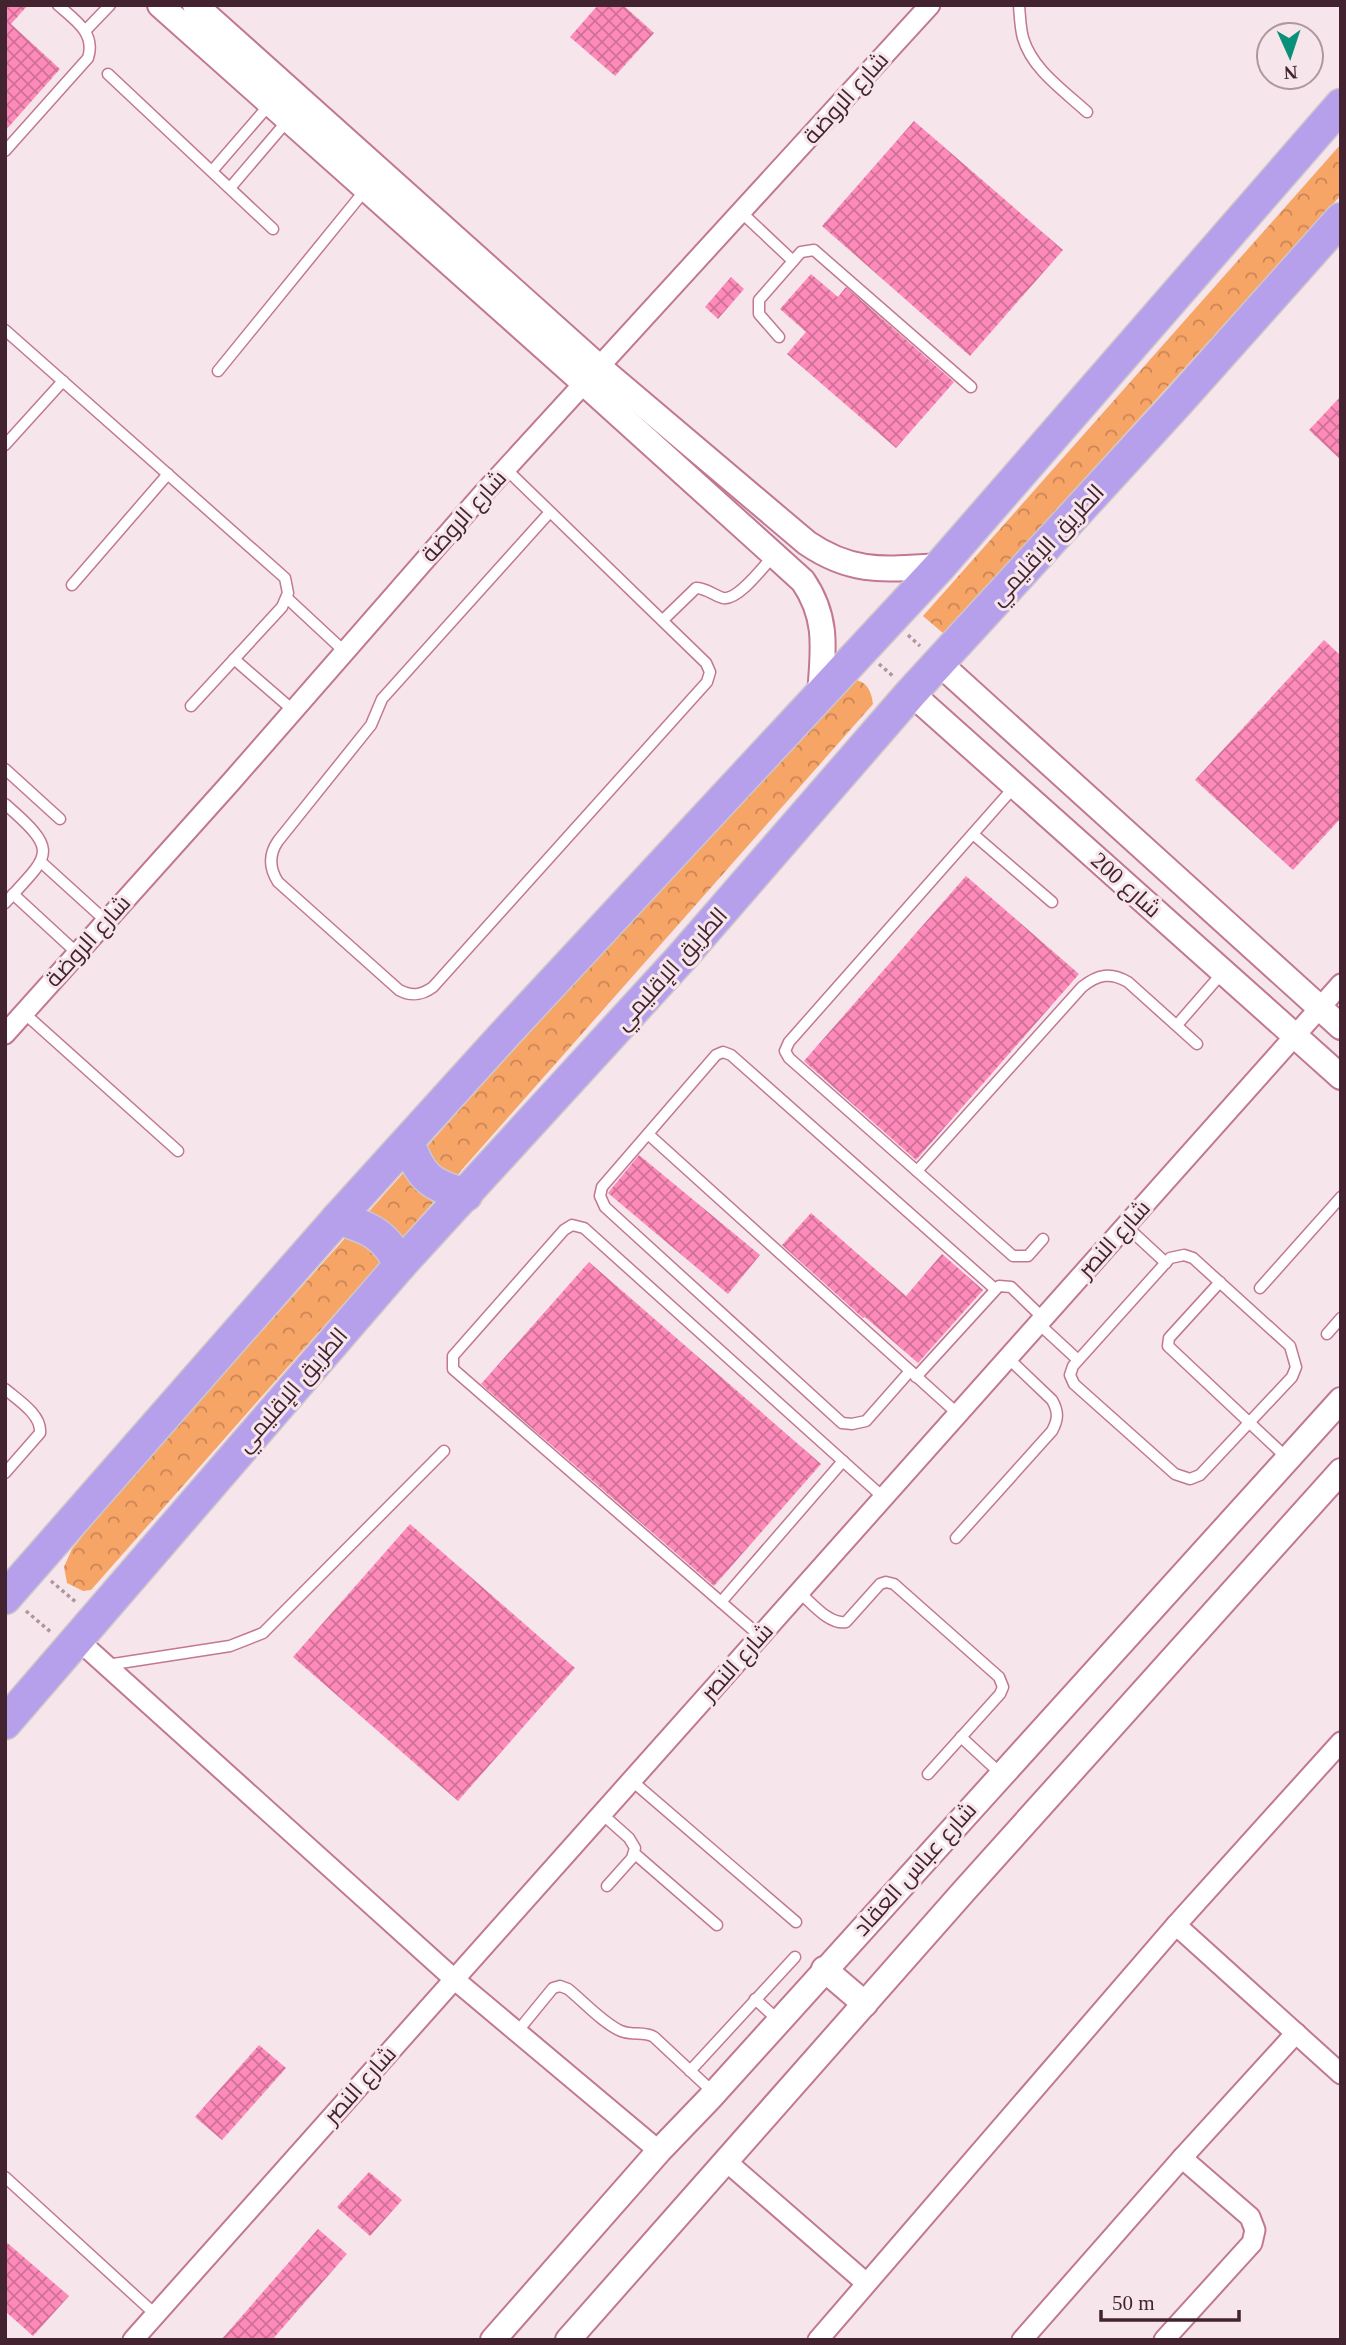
<svg xmlns="http://www.w3.org/2000/svg" width="1346" height="2345" viewBox="0 0 1346 2345" font-family="'Times New Roman',Cairo,serif">
	<style>
		.park { fill: url(#park-crowns) }
		.building { fill: url(#building-cross-hatch) }
		.lines { fill: none; stroke-linecap: round; stroke-linejoin: round }
		.service-casing { stroke: #c27894; stroke-width: 13 }
		.minor-casing { stroke: #c27894; stroke-width: 23 }
		.tertiary-casing { stroke: #c27894; stroke-width: 28 }
		.trunk-casing { stroke: #cec6c9; stroke-width: 35 }
		.path { stroke: #ad969e; stroke-width: 3.5; stroke-dasharray: 3.5 3.5; stroke-linecap: butt }
		.service { stroke: #fff; stroke-width: 10 }
		.minor { stroke: #fff; stroke-width: 19 }
		.tertiary { stroke: #fff; stroke-width: 24 }
		.trunk { stroke: #b6a0ec; stroke-width: 32 }
		.labels { text-anchor: middle; dominant-baseline: central; stroke-width: 6; stroke-linejoin: round; paint-order: stroke }
		.street-label { font-size: 23px; fill: #42232f; stroke: #f6e5ea }
	</style>
	<defs>
		<pattern id="park-crowns" width="20" height="18" patternUnits="userSpaceOnUse" patternTransform="scale(1.75)"><rect width="20" height="18" fill="#f7a467"/><path d="M2 6a3 3 0 1 1 6 0M12 15a3 3 0 1 1 6 0" fill="none" stroke="#ca8555"/></pattern>
		<pattern id="building-cross-hatch" width="8" height="8" patternUnits="userSpaceOnUse" patternTransform="scale(1.75)"><rect width="8" height="8" fill="#fe8ab9"/><path d="M0 0l8 8M0 8l8-8" fill="none" stroke="#cf7097"/></pattern>
	</defs>
	<rect width="100%" height="100%" fill="#f6e5ea"/>
	<g class="park">
		<path d="M1341 144V195L944 634 923 616Z"/>
		<path d="M851 679C867 681 871 690 873 704L91 1590 83 1591 67 1583 64 1567 72 1549 126 1483 474 1094Z"/>
	</g>
	<g class="building">
		<path d="M5 5H28L11 24 60 69 5 131Z"/>
		<path d="M598 5H623L654 33 615 76 570 37Z"/>
		<path d="M914 121 1063 250 970 356 822 226Z"/>
		<path d="M811 274 838 297 846 287 954 382 896 448 787 354 806 332 780 309Z"/>
		<path d="M731 277 744 289 718 319 705 307Z"/>
		<path d="M1341 396V460L1309 430Z"/>
		<path d="M1324 640 1341 656V818L1293 870 1195 780Z"/>
		<path d="M966 876 1079 974 916 1160 804 1061Z"/>
		<path d="M639 1155 760 1255 728 1294 608 1193Z"/>
		<path d="M811 1213 906 1296 942 1254 983 1290 918 1363 865 1317 863 1318 782 1245Z"/>
		<path d="M589 1262 821 1464 714 1586 481 1384Z"/>
		<path d="M410 1524 575 1668 458 1801 293 1657Z"/>
		<path d="M259 2045 286 2068 222 2140 195 2117Z"/>
		<path d="M369 2172 402 2200 370 2236 337 2207Z"/>
		<path d="M318 2229 347 2254 272 2340H221Z"/>
		<path d="M5 2241 69 2296 33 2336 5 2311Z"/>
	</g>
	<g class="lines">
		<defs>
			<g id="service">
				<path d="M1019 5C1020 16 1020 27 1023 38 1032 69 1063 90 1087 112"/>
				<path d="M86 30 110 5"/>
				<path d="M108 74 273 229"/>
				<path d="M5 151 88 58C96 33 75 20 58 5"/>
				<path d="M212 171 270 104"/>
				<path d="M230 188 288 120"/>
				<path d="M741 212 793 261"/>
				<path d="M5 330 285 578 288 593 282 607 191 706"/>
				<path d="M779 337 759 314V300L801 252 814 250 971 387"/>
				<path d="M218 371 366 189"/>
				<path d="M5 445 63 381"/>
				<path d="M506 469 706 663 710 672 707 682 433 987C422 995 412 997 399 990L278 882C269 868 269 854 278 841L371 725 382 699 550 512"/>
				<path d="M72 585 168 474"/>
				<path d="M287 598 345 652"/>
				<path d="M663 620 696 588C706 588 713 595 723 598 738 601 764 566 774 555"/>
				<path d="M234 659 294 711"/>
				<path d="M5 769 60 819"/>
				<path d="M1015 786 789 1042 785 1051 789 1058 1013 1256H1028L1043 1239"/>
				<path d="M5 804C60 852 51 853 5 903"/>
				<path d="M973 834 1052 902"/>
				<path d="M41 862 106 921"/>
				<path d="M13 894 77 953"/>
				<path d="M24 1013 178 1151"/>
				<path d="M1177 1025 1223 972"/>
				<path d="M648 1134 958 1414"/>
				<path d="M917 1171 1082 987C1098 974 1111 972 1128 982L1197 1044"/>
				<path d="M1126 1226 1166 1263"/>
				<path d="M1184 1255 1193 1258 1290 1346 1296 1367 1292 1377 1200 1475 1190 1479 1175 1474 1074 1384 1070 1375 1073 1366 1170 1258Z"/>
				<path d="M1220 1282 1169 1338 1168 1346 1287 1458"/>
				<path d="M1260 1288 1341 1197"/>
				<path d="M1039 1324 1078 1360"/>
				<path d="M1327 1334 1341 1318"/>
				<path d="M910 1371 866 1421 852 1424 842 1423 605 1207 600 1196 602 1187 716 1055 723 1052 731 1055 995 1289"/>
				<path d="M916 1377 999 1286 1011 1287 1043 1318"/>
				<path d="M5 1389C18 1400 42 1415 40 1433L5 1473"/>
				<path d="M956 1538 1052 1431C1058 1420 1059 1412 1052 1400L1008 1358"/>
				<path d="M799 1592C812 1603 829 1625 846 1622L880 1584 886 1582 894 1584 999 1677 1003 1687 1000 1694 928 1774"/>
				<path d="M721 1602 843 1461"/>
				<path d="M760 1636 453 1369V1356L564 1230 572 1225 584 1228 884 1498"/>
				<path d="M107 1665 230 1646 263 1633 444 1451"/>
				<path d="M961 1737 1001 1774"/>
				<path d="M631 1780 796 1922"/>
				<path d="M602 1814 629 1838 635 1848 632 1858 607 1886"/>
				<path d="M634 1853 717 1925"/>
				<path d="M755 1999 778 2020"/>
				<path d="M517 2032 553 1988 560 1986 568 1989C583 2001 604 2024 621 2031 633 2036 644 2031 654 2037L714 2093"/>
				<path d="M690 2071 795 1957"/>
				<path d="M5 2177 155 2314"/>
			</g>
			<g id="minor">
				<path d="M5 1034 231 782 480 497 930 5"/>
				<path d="M77 1639 454 1979 659 2151"/>
				<path d="M1176 1925 1341 2074"/>
				<path d="M727 2162 866 2283"/>
				<path d="M133 2340 1341 984"/>
				<path d="M818 2340 1176 1925 1341 1742"/>
				<path d="M1022 2340 1182 2158 1296 2033"/>
				<path d="M1164 2340 1252 2243 1255 2230 1250 2217 1182 2158"/>
			</g>
			<g id="tertiary">
				<path d="M160 5 584 383 803 581C829 619 823 651 820 695"/>
				<path d="M195 5 599 367 807 543C854 575 887 569 940 566"/>
				<path d="M939 663 1341 1027"/>
				<path d="M911 693 1341 1077"/>
				<path d="M824 1969 865 2004"/>
				<path d="M493 2340 659 2151 709 2099 1341 1400"/>
				<path d="M568 2340 964 1891 1341 1471"/>
			</g>
			<g id="trunk">
				<path d="M408 1142C420 1177 430 1185 466 1195"/>
				<path d="M338 1218C369 1228 386 1234 400 1265"/>
				<path d="M5 1598 338 1218 504 1035 940 566 1341 105"/>
				<path d="M5 1723 400 1265 682 957 911 693 1177 403 1341 219"/>
			</g>
		</defs>
		<use href="#service" class="service-casing"/>
		<use href="#minor" class="minor-casing"/>
		<use href="#tertiary" class="tertiary-casing"/>
		<use href="#trunk" class="trunk-casing"/>
		<g class="path">
			<path d="M908 635 920 646"/>
			<path d="M879 664 894 677"/>
			<path d="M51 1581 77 1603"/>
			<path d="M26 1611 52 1633"/>
		</g>
		<use href="#service" class="service"/>
		<use href="#minor" class="minor"/>
		<use href="#tertiary" class="tertiary"/>
		<use href="#trunk" class="trunk"/>
	</g>
	<g class="labels">
		<g class="street-label">
			<text transform="translate(846 98) rotate(-48)">شارع الروضة</text>
			<text transform="translate(464 516) rotate(-48)">شارع الروضة</text>
			<text transform="translate(1047 545) rotate(-47)">الطريق الإقليمي</text>
			<text transform="translate(1126 885) rotate(42)">شارع 200</text>
			<text transform="translate(88 941) rotate(-48)">شارع الروضة</text>
			<text transform="translate(671 969) rotate(-48)">الطريق الإقليمي</text>
			<text transform="translate(1114 1239) rotate(-48)">شارع النصر</text>
			<text transform="translate(292 1390) rotate(-49)">الطريق الإقليمي</text>
			<text transform="translate(737 1662) rotate(-48)">شارع النصر</text>
			<text transform="translate(915 1869) rotate(-48)">شارع عباس العقاد</text>
			<text transform="translate(360 2085) rotate(-48)">شارع النصر</text>
		</g>
	</g>
	<rect width="1346" height="2345" fill="none" stroke="#42232f" stroke-width="14"/>
	<g transform="translate(1290 56) rotate(177)"><circle r="33" fill="#f6e5ea" stroke="#ae979f" stroke-width="2"/>
	<path d="M0-5L12 26L0 18L-12 26Z" fill="#099079"/>
	<text y="-10" font-size="19" font-weight="bold" text-anchor="middle" fill="#42232f">N</text>
	</g>
	<path d="M1101 2310v10h138v-10" fill="none" stroke="#42232f" stroke-width="3.5"/>
	<text x="1112" y="2310" font-size="21" fill="#42232f" stroke="#f6e5ea" stroke-width="5" paint-order="stroke">50 m</text>
</svg>
